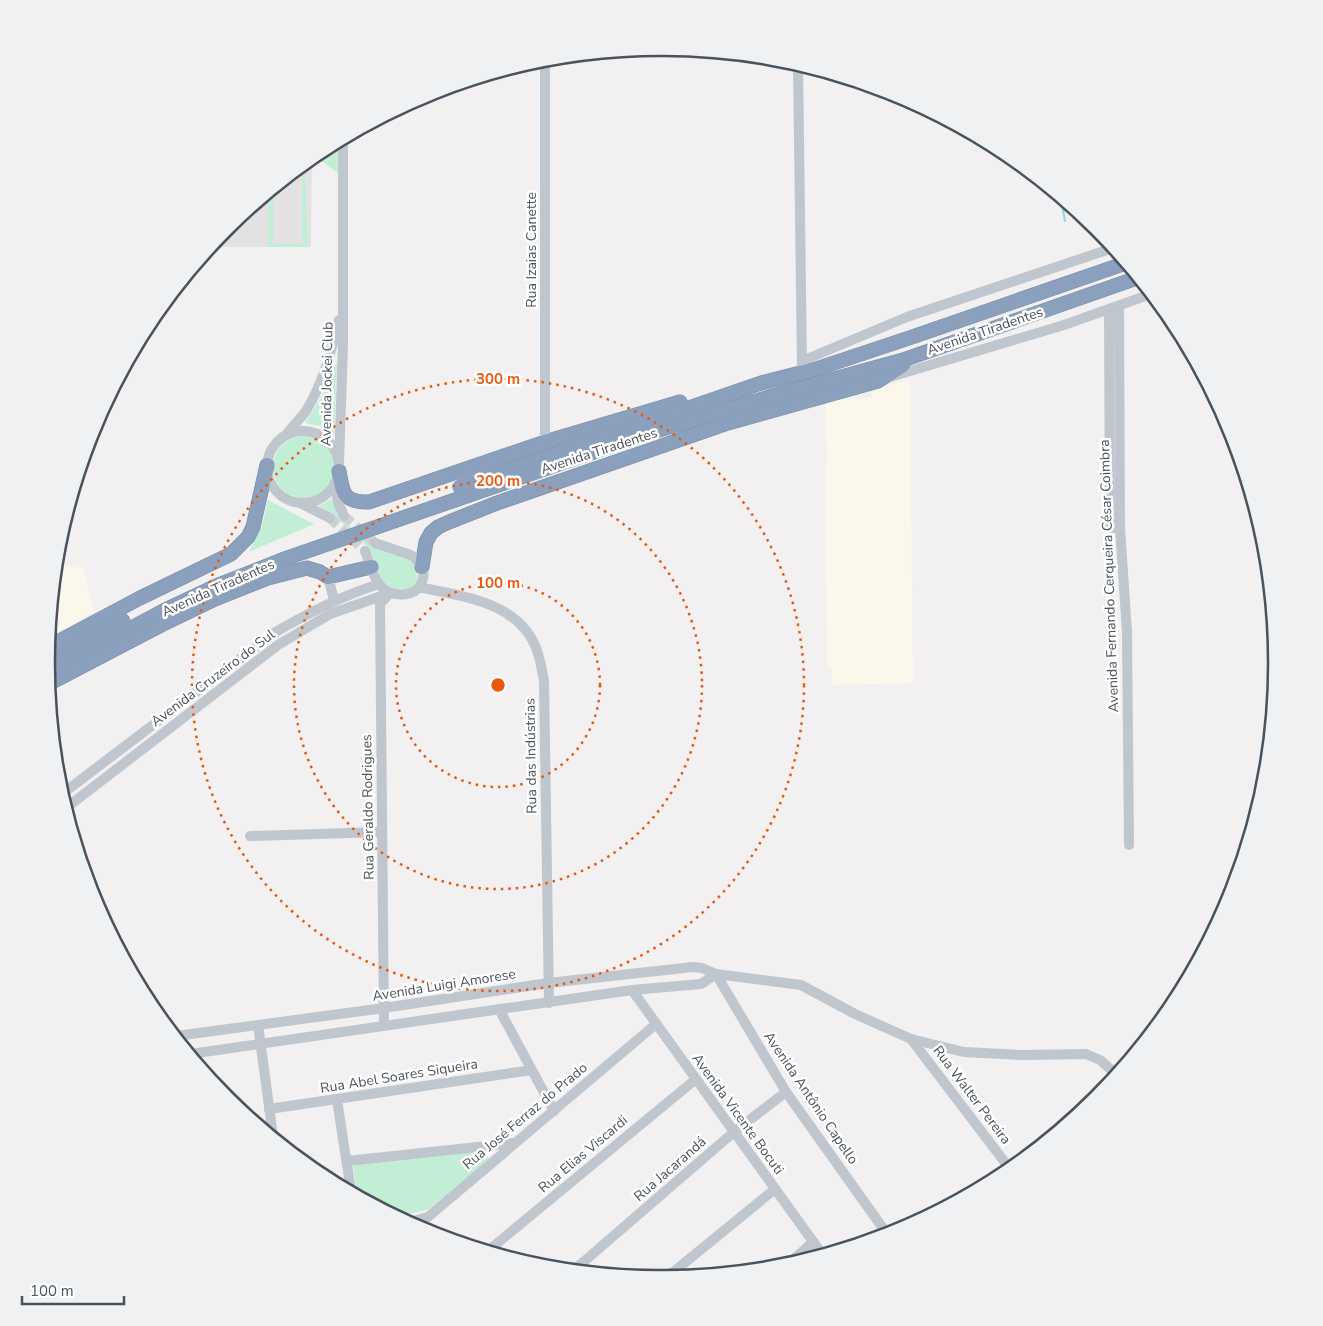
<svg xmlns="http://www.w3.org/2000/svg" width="1323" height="1326" viewBox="0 0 1323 1326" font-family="'Nunito Sans',sans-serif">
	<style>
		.commercial { fill: #fbf7eb }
		.education { fill: #e3e1e2 }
		.green { fill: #c1eed4 }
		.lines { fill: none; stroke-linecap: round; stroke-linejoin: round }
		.stream { stroke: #90d2e8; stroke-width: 2 }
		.minor-tunnel { stroke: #d0d0d3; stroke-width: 10; stroke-dasharray: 10 5; stroke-linecap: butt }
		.highway-casing { stroke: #758ba8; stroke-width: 15 }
		.minor { stroke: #bfc6ce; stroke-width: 10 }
		.highway { stroke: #8aa0bc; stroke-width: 14 }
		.ring { fill: none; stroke: #e8590c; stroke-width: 2.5; stroke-dasharray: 2.5 5 }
		.labels { text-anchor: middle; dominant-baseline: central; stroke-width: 5; stroke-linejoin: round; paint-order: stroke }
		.street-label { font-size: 14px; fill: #49525d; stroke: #fff }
		.rim { fill: none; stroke: #49525d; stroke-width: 2.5 }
		.centre { fill: #e8590c; stroke: #fff; stroke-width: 2.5 }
		.ring-label { font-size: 15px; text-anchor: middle; font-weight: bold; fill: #e8590c; stroke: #fff; stroke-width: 5; stroke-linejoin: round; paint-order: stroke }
	</style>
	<rect width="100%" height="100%" fill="#f2f0f0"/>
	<g class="commercial">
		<path d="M910 379 913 683 832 685V668L827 663 825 469H827V462L825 405 828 402 838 399 872 398V392L885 386Z"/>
		<path d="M56 565 83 568 94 612 49 637Z"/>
	</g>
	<path class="education" d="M312 157 311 247H211L227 228Z"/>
	<g class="green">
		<path d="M339 141V174L323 162V150Z"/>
		<path d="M305 164 308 247H268V194L273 189V244H302V166Z"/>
		<path d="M337 361 334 437 320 426 305 423 322 396Z"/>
		<circle cx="304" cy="467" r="31"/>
		<path d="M333 498C335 503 337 511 340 516 343 521 371 545 377 548 389 555 411 554 416 569 424 594 391 596 380 576 376 568 375 559 370 551 365 541 330 512 319 506Z"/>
		<path d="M268 500 314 524 249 552 262 526Z"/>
		<path d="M484 1147 490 1161 427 1210 398 1216 357 1194 353 1165Z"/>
	</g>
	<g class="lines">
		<path class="stream" d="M1061 199 1065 221"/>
		<g class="minor-tunnel">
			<path d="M344 516 375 543"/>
			<path d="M330 518 365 551"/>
		</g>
		<defs>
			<g id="highway">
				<path d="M339 471C343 494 343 502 369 502L545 442 680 402"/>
				<path d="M460 487 761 383 816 369 912 337 1126 263"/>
				<path d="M422 567 426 542 431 533 438 527 449 522 497 503 728 423 878 381 903 365"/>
				<path d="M48 647 140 598 231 554 248 537 253 527 267 465"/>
				<path d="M46 662 123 621"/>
				<path d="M47 673 165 610 216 586 287 558 649 433 769 397 903 360 1137 278"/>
				<path d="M48 684 161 625 215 599 268 578 307 568 320 572 328 577 371 567"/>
			</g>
		</defs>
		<use href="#highway" class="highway-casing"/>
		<g class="minor">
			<path d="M545 59V442"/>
			<path d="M798 64 802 366"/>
			<path d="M1119 306 1120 528 1127 632 1129 845"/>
			<path d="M1109 310 1110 528H1120"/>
			<path d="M802 361 907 317 1113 248"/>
			<path d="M890 377 1064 325 1151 294"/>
			<circle cx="303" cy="467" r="36"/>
			<path d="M286 435C292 427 300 419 306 411 323 383 331 352 339 320"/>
			<path d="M339 462 343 345V139"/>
			<path d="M335 483 338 502 344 516"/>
			<path d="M300 503 330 518"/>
			<path d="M365 551C369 561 372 575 379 584 389 598 419 600 423 578 424 575 423 570 422 567L414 557 408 554 375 543"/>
			<path d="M328 577 334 600"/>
			<path d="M419 587C464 597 525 602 539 657 541 664 542 672 544 680L549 1003"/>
			<path d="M62 794 274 633C308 613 341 596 379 584"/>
			<path d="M66 808 278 645 330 614 390 593"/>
			<path d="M250 836 382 832"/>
			<path d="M716 974 786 1092 887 1234"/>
			<path d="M632 990 822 1254"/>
			<path d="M499 1009 554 1111"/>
			<path d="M258 1025 273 1136"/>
			<path d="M384 1025 380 604 390 593"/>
			<path d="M176 1036 384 1008 548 983 693 967 702 968 716 974 801 985 855 1014 911 1039 964 1052 1023 1055 1086 1054 1100 1060 1116 1074"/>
			<path d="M911 1039 1010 1169"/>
			<path d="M190 1054 632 990 701 984 716 974"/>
			<path d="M337 1100 351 1191"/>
			<path d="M269 1109 532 1070"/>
			<path d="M347 1161 514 1143"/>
			<path d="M409 1222 428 1217 656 1024"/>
			<path d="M489 1250 696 1079"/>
			<path d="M787 1265 813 1242"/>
			<path d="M574 1270 734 1132 786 1092"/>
			<path d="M666 1278 775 1189"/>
		</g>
		<use href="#highway" class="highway"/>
	</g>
	<g class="ring">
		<circle cx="498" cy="685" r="102"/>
		<circle cx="498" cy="685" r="204"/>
		<circle cx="498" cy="685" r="306"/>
	</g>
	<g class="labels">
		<g class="street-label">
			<text transform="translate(531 250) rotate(-90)">Rua Izaias Canette</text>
			<text transform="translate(985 331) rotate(-19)">Avenida Tiradentes</text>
			<text transform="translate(327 384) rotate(-89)">Avenida Jockei Club</text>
			<text transform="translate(599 451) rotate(-18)">Avenida Tiradentes</text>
			<text transform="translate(1109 576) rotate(-92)">Avenida Fernando Cerqueira César Coimbra</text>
			<text transform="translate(218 588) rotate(-24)">Avenida Tiradentes</text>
			<text transform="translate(213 678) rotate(-37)">Avenida Cruzeiro do Sul</text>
			<text transform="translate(531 756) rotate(-91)">Rua das Indústrias</text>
			<text transform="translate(368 807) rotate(-91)">Rua Geraldo Rodrigues</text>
			<text transform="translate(444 985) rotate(-9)">Avenida Luigi Amorese</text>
			<text transform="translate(399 1076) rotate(-9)">Rua Abel Soares Siqueira</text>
			<text transform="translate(972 1095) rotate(53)">Rua Walter Pereira</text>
			<text transform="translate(811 1098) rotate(56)">Avenida Antônio Capello</text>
			<text transform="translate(738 1114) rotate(54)">Avenida Vicente Bocuti</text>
			<text transform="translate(525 1116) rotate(-40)">Rua José Ferraz do Prado</text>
			<text transform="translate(583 1154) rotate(-40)">Rua Elias Viscardi</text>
			<text transform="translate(670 1169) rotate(-41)">Rua Jacarandá</text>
		</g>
	</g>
	<path d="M0 0H1323V1326H0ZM661 56H662A606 606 0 0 1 1268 662V664A606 606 0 0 1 662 1270H661A606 606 0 0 1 55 664V662A606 606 0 0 1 661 56Z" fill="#f0f1f2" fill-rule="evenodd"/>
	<path class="rim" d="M661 56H662A606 606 0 0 1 1268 662V664A606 606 0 0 1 662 1270H661A606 606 0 0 1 55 664V662A606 606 0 0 1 661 56Z"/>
	<circle cx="498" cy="685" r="8" class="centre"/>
	<g class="ring-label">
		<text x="498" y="384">300 m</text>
		<text x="498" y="486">200 m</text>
		<text x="498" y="588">100 m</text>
	</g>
	<path d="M22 1296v8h102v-8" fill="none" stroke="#49525d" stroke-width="2.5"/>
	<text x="30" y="1296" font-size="15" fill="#49525d" stroke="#ffffff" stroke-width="4" paint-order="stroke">100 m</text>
</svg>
